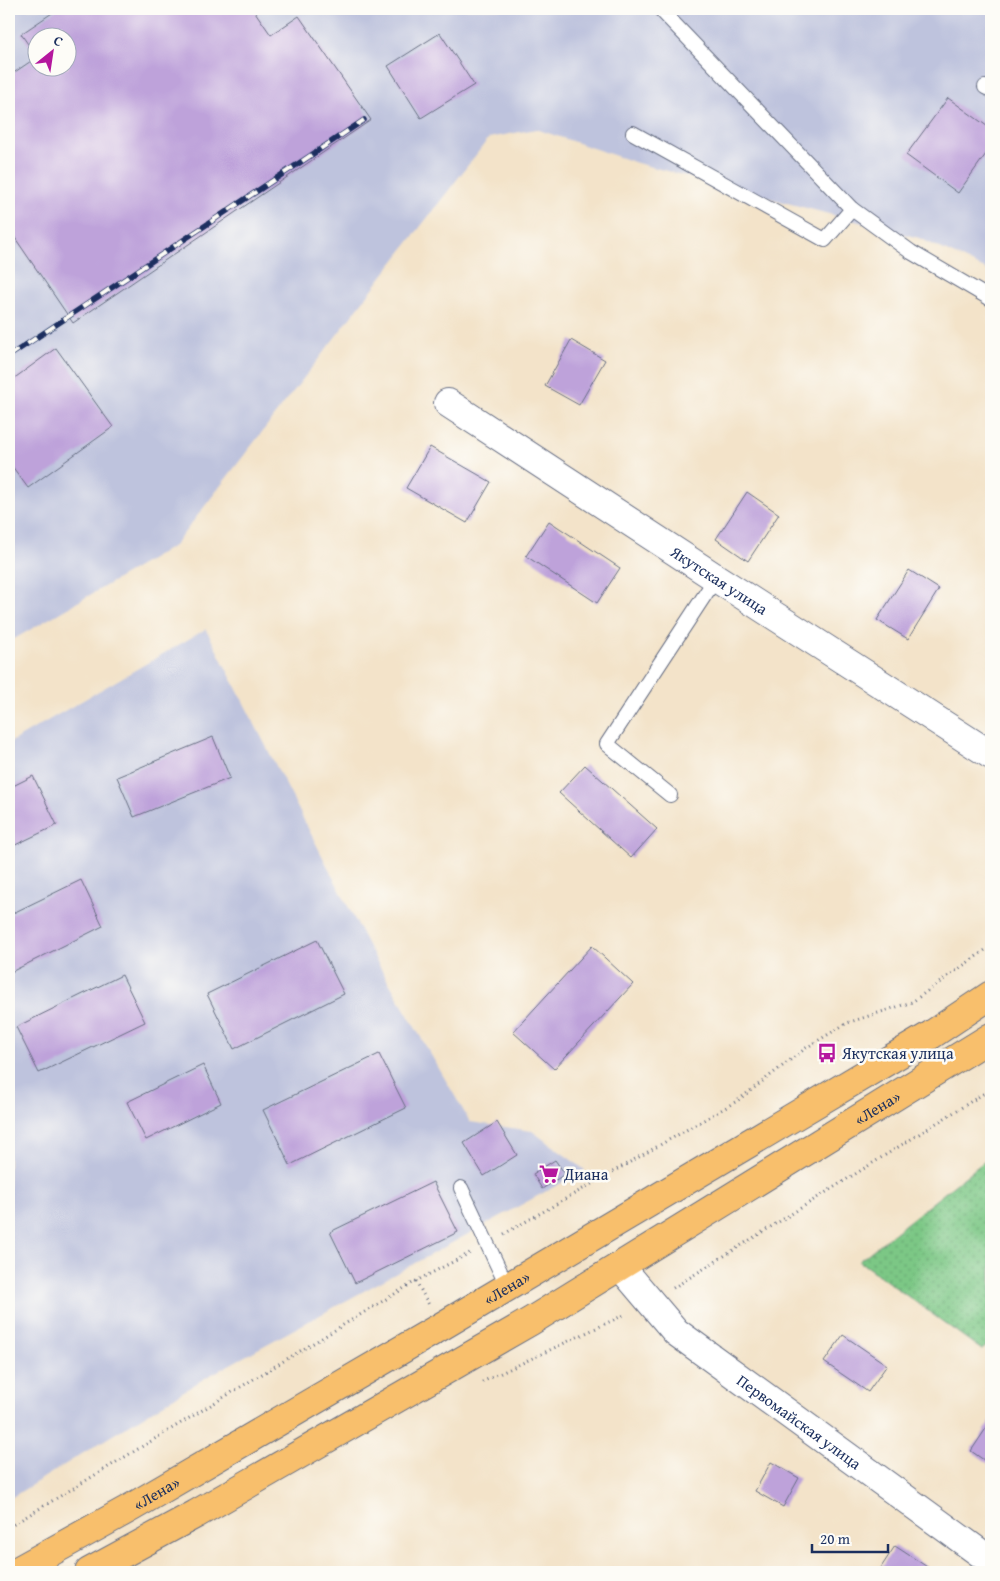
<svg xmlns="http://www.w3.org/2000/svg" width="1000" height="1581" viewBox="0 0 1000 1581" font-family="'Gentium Book Plus',serif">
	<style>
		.industrial { fill: #bec3dd; fill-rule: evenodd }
		.garden { fill: url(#garden-dots); stroke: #4c7b72 }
		.building { fill: #bea2da; fill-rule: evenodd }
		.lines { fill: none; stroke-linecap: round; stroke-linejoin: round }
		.lane-casing { stroke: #676e83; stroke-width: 16 }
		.street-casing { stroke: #676e83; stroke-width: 30 }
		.highway-casing { stroke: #676e83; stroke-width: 30 }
		.path { stroke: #676e83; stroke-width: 3; stroke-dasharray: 1 4; stroke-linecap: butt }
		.lane { stroke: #fff; stroke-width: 14 }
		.street { stroke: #fff; stroke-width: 28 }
		.highway { stroke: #f8bf6c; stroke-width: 28 }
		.rail-casing { stroke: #1b2f5e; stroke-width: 5.5 }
		.rail { stroke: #fdfcf7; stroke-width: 4; stroke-dasharray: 11; stroke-linecap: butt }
		.labels { text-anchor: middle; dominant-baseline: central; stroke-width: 5; stroke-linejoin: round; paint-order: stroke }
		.street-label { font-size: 16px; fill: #1b2f5e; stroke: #fdfcf7 }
		.poi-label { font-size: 16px; fill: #1b2f5e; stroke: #fdfcf7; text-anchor: start }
	</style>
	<defs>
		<pattern id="garden-dots" width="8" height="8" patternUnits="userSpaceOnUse" patternTransform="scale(1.25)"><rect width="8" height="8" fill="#7cc785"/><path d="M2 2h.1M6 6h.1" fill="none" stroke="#65a270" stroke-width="1.8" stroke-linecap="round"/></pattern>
	</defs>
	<rect width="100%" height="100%" fill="#fdfcf7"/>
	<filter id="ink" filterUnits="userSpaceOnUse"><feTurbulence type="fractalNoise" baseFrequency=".02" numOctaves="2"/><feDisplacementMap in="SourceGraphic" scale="10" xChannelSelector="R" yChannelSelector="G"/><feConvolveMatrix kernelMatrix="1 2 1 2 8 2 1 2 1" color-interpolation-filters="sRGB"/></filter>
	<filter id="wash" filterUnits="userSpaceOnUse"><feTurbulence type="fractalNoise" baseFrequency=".0096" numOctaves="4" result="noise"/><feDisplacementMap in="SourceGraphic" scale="20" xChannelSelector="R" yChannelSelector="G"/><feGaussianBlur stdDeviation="1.12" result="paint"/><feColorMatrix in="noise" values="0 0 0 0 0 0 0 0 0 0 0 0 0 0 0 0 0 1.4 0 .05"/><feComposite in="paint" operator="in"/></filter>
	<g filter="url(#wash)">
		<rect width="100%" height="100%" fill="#f3e3c9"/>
		<g class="industrial">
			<path d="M9 9H991V272L919 238 637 163 536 129 489 138 174 546 9 642ZM38 38H68V68H38Z"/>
			<path d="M206 629 373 955 470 1122 532 1131 585 1170 205 1378 9 1499V743Z"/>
		</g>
		<path class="garden" d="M991 1156V1342L982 1350 859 1261Z"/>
		<g id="blocks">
			<g class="building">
				<path d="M58 9H253L271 35 299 16 371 120 73 323 9 229V76L37 57 21 34ZM38 38H68V68H38Z"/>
				<path d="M440 33 474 85 421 118 388 66Z"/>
				<path d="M948 98 991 129V147L958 193 906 155Z"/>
				<path d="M571 340 605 360 579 405 545 386Z"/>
				<path d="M56 348 113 427 28 488 9 462V382Z"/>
				<path d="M430 447 491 482 467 523 406 488Z"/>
				<path d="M747 492 779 514 748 561 716 539Z"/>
				<path d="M549 521 620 568 597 603 526 556Z"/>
				<path d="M909 570 939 589 908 639 877 620Z"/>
				<path d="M213 737 230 778 134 817 117 777Z"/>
				<path d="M585 765 657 829 631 858 559 793Z"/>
				<path d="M33 776 57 825 9 848V788Z"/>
				<path d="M81 880 103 926 9 973V915Z"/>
				<path d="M317 940 344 994 234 1049 207 994Z"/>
				<path d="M592 946 633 984 554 1069 513 1032Z"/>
				<path d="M122 975 145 1022 39 1073 16 1027Z"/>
				<path d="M379 1054 406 1108 290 1165 263 1110Z"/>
				<path d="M203 1065 221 1103 146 1140 127 1102Z"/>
				<path d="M497 1122 517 1155 484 1176 464 1143Z"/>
				<path d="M555 1160 565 1174 542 1189 533 1174Z"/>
				<path d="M433 1182 458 1232 355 1283 330 1232Z"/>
				<path d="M843 1335 887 1365 868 1392 824 1362Z"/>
				<path d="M991 1421V1465L971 1451Z"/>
				<path d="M771 1462 799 1478 783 1507 755 1491Z"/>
				<path d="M895 1546 935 1572H878Z"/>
			</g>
		</g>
	</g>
	<g filter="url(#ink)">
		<use href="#blocks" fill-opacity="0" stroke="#676e83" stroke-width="1"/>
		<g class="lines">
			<defs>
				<g id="lane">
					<path d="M660 9 852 209 911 252 991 299"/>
					<path d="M985 87 991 90"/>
					<path d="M633 133 825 240 852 209"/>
					<path d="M670 795 607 744 716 578"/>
					<path d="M461 1188 507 1286"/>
				</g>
				<g id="street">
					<path id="s1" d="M448 403 716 578 991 755"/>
					<path id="s2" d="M620 1266 676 1332 991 1561"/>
				</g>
				<g id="highway">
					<path id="s3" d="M15 1572 132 1507 442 1326 931 1035 991 995"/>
					<path id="s4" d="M89 1572 196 1514 531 1321 991 1037"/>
				</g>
			</defs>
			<use href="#lane" class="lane-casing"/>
			<use href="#street" class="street-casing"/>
			<use href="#highway" class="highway-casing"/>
			<g class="path">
				<path d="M504 1234 737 1101 806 1048 847 1023 912 1002 991 946"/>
				<path d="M416 1281 429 1305"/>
				<path d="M673 1288 983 1094 991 1091"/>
				<path d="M482 1382 626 1314"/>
				<path d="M9 1527 416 1281 470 1253"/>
			</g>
			<use href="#lane" class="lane"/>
			<use href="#street" class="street"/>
			<use href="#highway" class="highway"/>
			<defs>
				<path id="rail" d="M9 356 364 120"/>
			</defs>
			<use href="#rail" class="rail-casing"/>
			<use href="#rail" class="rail"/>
		</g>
	</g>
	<defs>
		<symbol id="bus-bare" viewBox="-9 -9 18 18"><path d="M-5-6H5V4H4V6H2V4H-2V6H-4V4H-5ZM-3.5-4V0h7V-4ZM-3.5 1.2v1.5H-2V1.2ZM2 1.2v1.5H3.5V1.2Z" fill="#b5179e" stroke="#fdfcf7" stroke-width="2.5" paint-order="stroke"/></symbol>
		<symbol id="supermarket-bare" viewBox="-9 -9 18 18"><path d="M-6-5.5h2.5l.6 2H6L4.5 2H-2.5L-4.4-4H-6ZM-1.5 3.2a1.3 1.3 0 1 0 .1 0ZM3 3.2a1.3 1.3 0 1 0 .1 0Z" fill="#b5179e" stroke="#fdfcf7" stroke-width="2.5" paint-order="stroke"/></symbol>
	</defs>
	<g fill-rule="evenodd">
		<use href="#bus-bare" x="813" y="1039" width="28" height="28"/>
		<use href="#supermarket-bare" x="535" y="1160" width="28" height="28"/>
	</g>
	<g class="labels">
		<g class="street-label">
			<text stroke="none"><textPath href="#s1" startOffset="324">Якутская улица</textPath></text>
			<text stroke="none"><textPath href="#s4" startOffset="915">«Лена»</textPath></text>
			<text stroke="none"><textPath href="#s3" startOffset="568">«Лена»</textPath></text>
			<text stroke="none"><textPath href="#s2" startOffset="239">Первомайская улица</textPath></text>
			<text stroke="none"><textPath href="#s3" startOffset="162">«Лена»</textPath></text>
		</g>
		<g class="poi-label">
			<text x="842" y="1053">Якутская улица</text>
			<text x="564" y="1174">Диана</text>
		</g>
	</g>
	<rect width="1000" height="1581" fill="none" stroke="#fdfcf7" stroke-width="30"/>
	<g transform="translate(52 52) rotate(30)"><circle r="24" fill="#fdfcf7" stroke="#a3aaba"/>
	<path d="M0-4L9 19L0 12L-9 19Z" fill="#b5179e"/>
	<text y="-8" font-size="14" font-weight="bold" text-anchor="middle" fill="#1b2f5e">С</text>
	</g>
	<path d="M812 1544v8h76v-8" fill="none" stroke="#1b2f5e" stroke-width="2.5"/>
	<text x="820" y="1544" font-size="15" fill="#1b2f5e" stroke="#fdfcf7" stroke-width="4" paint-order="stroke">20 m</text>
</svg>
